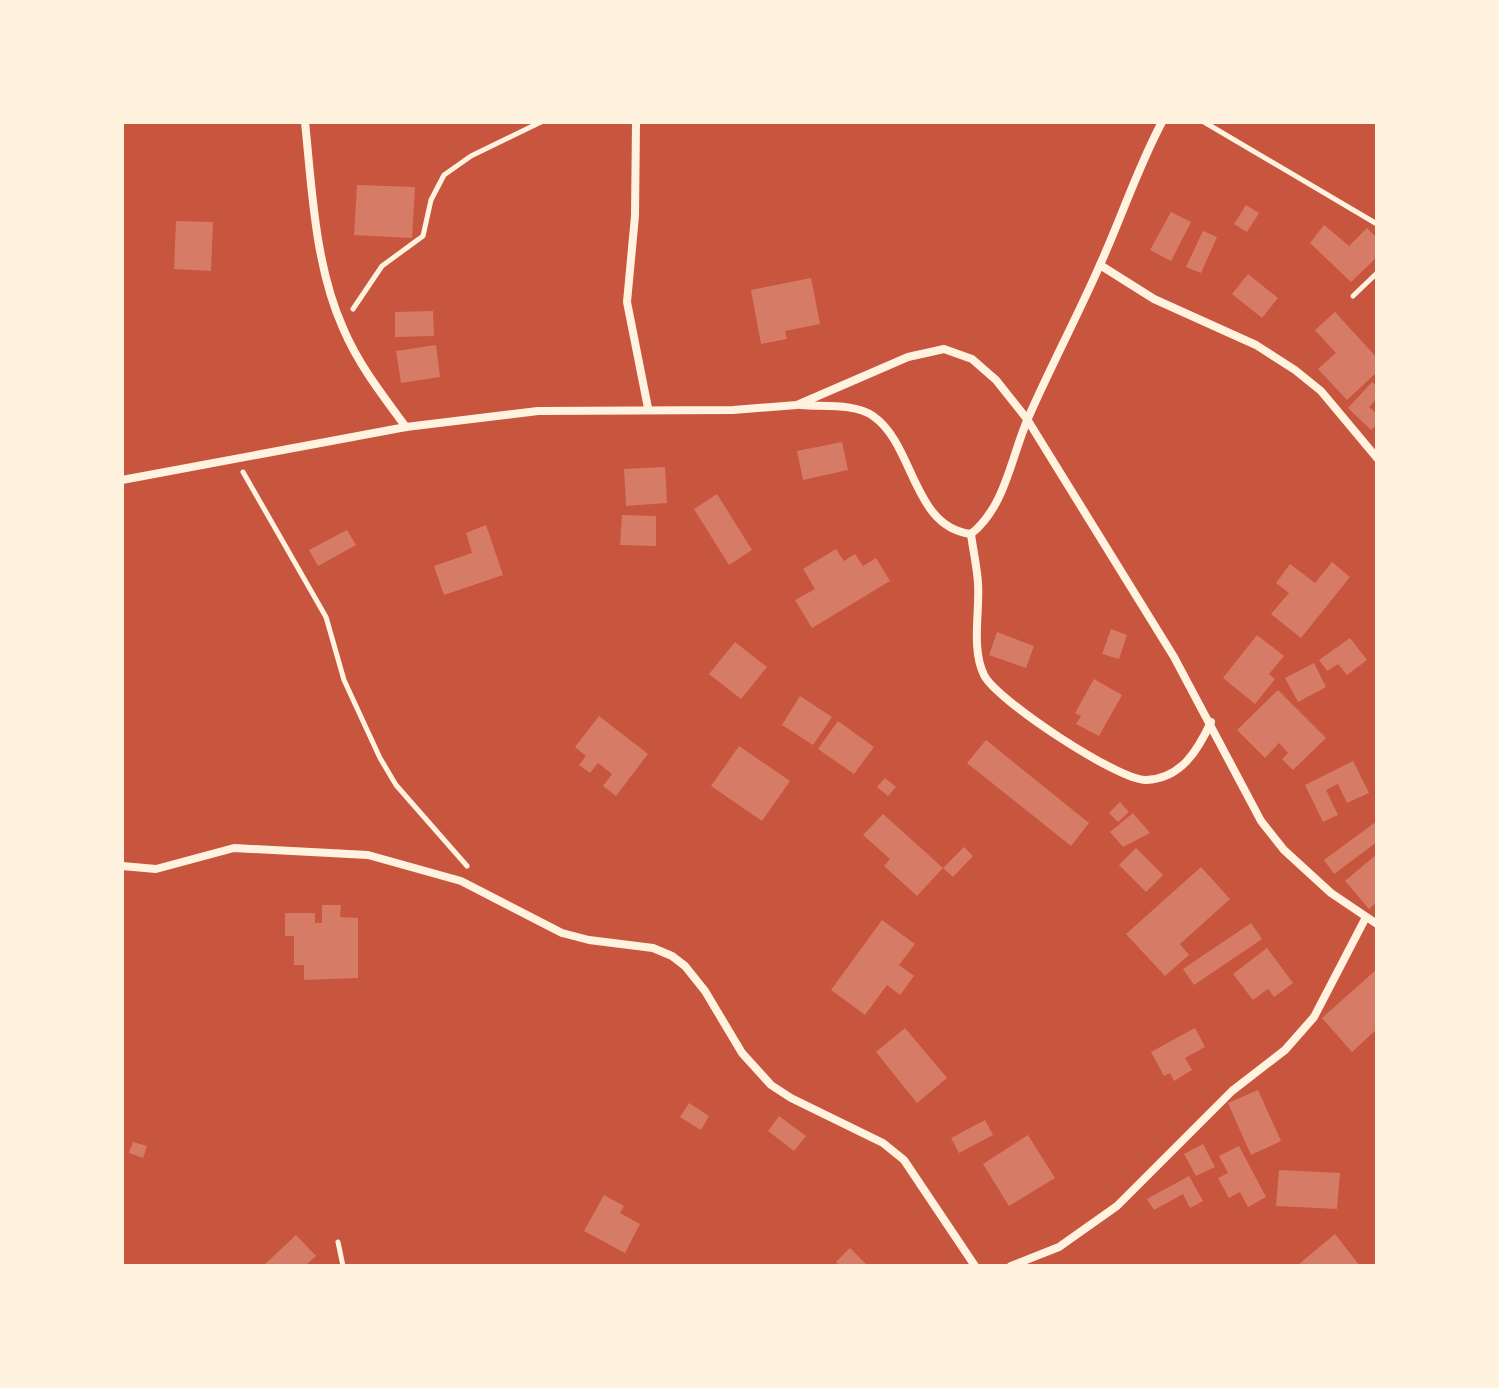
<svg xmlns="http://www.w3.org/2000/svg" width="1499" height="1388" viewBox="0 0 1499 1388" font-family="'Fira Sans Condensed',sans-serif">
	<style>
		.building { fill: #d67c66 }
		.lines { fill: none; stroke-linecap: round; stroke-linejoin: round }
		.path { stroke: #fff3e0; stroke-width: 5 }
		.minor { stroke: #fff3e0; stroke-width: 8 }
	</style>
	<rect width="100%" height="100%" fill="#c8553d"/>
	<g class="building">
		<path d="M357 185 415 187 412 238 354 235Z"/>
		<path d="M1246 205 1259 213 1247 232 1234 224Z"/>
		<path d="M1171 212 1191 222 1171 261 1150 250Z"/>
		<path d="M176 221 213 222 211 271 174 269Z"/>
		<path d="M1324 225 1349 246 1367 228 1377 238V257L1351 282 1310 243Z"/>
		<path d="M1203 231 1217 237 1201 273 1186 267Z"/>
		<path d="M1248 274 1278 298 1262 318 1232 294Z"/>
		<path d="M811 278 820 324 785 331 787 339 761 344 751 290Z"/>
		<path d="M433 311 434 336 395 337V312Z"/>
		<path d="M1335 312 1377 358V372L1347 400 1318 369 1336 353 1315 330Z"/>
		<path d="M436 345 440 377 401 383 396 351Z"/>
		<path d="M1372 382 1377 386V398L1369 407 1377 414V424L1371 430 1348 408Z"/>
		<path d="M842 442 848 470 803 480 797 451Z"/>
		<path d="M665 467 667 503 626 506 624 469Z"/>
		<path d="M717 494 752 550 729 565 694 509Z"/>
		<path d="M622 515 656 516V546L620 545Z"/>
		<path d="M486 525 503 575 444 595 434 566 472 553 466 533Z"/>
		<path d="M347 530 356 545 318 566 309 550Z"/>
		<path d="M836 549 844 561 855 554 863 566 876 558 890 581 812 628 795 600 815 589 803 569Z"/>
		<path d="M1332 562 1350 577 1301 638 1271 614 1289 593 1276 583 1290 564 1315 583Z"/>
		<path d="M1111 629 1127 635 1119 659 1102 654Z"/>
		<path d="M997 632 1034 646 1026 668 989 655Z"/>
		<path d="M1257 635 1284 656 1269 674 1275 679 1255 704 1223 678Z"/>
		<path d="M1350 638 1367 660 1347 675 1338 664 1327 671 1319 660Z"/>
		<path d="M735 642 767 667 741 699 709 674Z"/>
		<path d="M1314 663 1326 687 1298 702 1285 678Z"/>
		<path d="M1094 679 1122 695 1099 736 1076 724 1081 716 1075 713Z"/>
		<path d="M1278 690 1326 738 1293 770 1282 759 1288 753 1279 743 1265 758 1237 730Z"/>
		<path d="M800 696 832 717 813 745 782 725Z"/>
		<path d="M599 716 648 754 616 796 603 786 612 774 598 763 590 773 579 765 586 756 575 747Z"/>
		<path d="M838 721 874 747 854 774 818 749Z"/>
		<path d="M986 740 1089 823 1071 846 967 763Z"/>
		<path d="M739 746 790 781 762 821 711 786Z"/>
		<path d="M1353 761 1369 793 1347 803 1338 784 1326 790 1338 815 1323 822 1305 785Z"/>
		<path d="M885 778 896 787 888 796 877 787Z"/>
		<path d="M1120 802 1129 812 1118 822 1109 813Z"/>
		<path d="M1133 813 1150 833 1123 847 1110 832Z"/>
		<path d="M883 814 943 868 917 896 884 866 890 859 863 835Z"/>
		<path d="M1377 821V842L1334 874 1324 860Z"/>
		<path d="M964 847 973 856 953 877 943 868Z"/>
		<path d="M1136 848 1163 875 1146 892 1119 865Z"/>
		<path d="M1377 854V902L1369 909 1345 881Z"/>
		<path d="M1201 867 1230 899 1180 944 1189 955 1165 976 1126 934Z"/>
		<path d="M322 905H341L340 917 358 918V978L304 980V965H294V936H285V913H315V923H322Z"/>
		<path d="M882 920 915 944 899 965 914 976 900 995 887 985 865 1015 831 990Z"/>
		<path d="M1251 923 1262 939 1194 985 1183 969Z"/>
		<path d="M1267 948 1293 983 1274 997 1268 989 1253 1000 1233 974Z"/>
		<path d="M1377 969V1029L1352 1052 1322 1018Z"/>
		<path d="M905 1028 947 1078 917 1103 876 1052Z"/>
		<path d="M1195 1028 1205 1047 1185 1058 1192 1070 1174 1081 1170 1073 1164 1076 1151 1052Z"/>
		<path d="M1258 1090 1281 1141 1251 1155 1228 1103Z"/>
		<path d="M689 1103 709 1116 701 1130 680 1117Z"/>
		<path d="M779 1116 806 1136 794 1151 768 1131Z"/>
		<path d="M985 1120 993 1135 959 1153 951 1138Z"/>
		<path d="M1028 1135 1055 1178 1009 1206 983 1164Z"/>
		<path d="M133 1142 147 1146 143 1158 129 1153Z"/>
		<path d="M1203 1144 1215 1167 1196 1176 1184 1154Z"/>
		<path d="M1239 1146 1266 1197 1248 1207 1240 1192 1229 1198 1218 1178 1228 1173 1219 1156Z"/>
		<path d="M1279 1170 1340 1173 1337 1209 1276 1206Z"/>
		<path d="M1189 1176 1203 1201 1190 1208 1183 1194 1154 1210 1147 1199Z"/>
		<path d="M604 1195 624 1206 620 1213 640 1224 625 1253 584 1231Z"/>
		<path d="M1335 1234 1360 1266H1301L1299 1264Z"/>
		<path d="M296 1235 316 1256 305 1266H263Z"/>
		<path d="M850 1248 868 1266H840L836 1262Z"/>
	</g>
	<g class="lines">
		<g class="path">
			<path d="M1204 122 1377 224"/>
			<path d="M1353 296 1377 273"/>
			<path d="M353 309 382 266 423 236 431 200 444 175 471 156 541 122"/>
			<path d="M243 472 326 617 344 680 380 758 396 785 467 866"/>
			<path d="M338 1242 343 1266"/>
		</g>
		<g class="minor">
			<path d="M305 122C312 189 315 266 343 328 358 364 383 396 406 427"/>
			<path d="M636 122 635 216 627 302 648 408"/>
			<path d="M1100 265 1154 299 1256 345 1295 370 1321 391 1377 458"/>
			<path d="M801 405C823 407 854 403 873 416 915 445 912 527 971 534 1006 506 1011 456 1029 416 1051 366 1077 317 1099 267 1121 219 1137 169 1162 122"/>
			<path d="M122 480 406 427 538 411 733 410 797 405 908 357 944 349 972 359 996 380 1027 419 1174 657 1261 821 1284 850 1331 893 1377 924"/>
			<path d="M971 534C973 550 977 567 978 583 980 611 971 649 984 675 996 700 1119 781 1146 780 1181 779 1198 750 1211 722"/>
			<path d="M122 866 156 869 234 848 368 855 461 881 562 933 589 940 653 948 672 956 685 966 705 991 742 1053 771 1085 791 1098 883 1143 904 1160 975 1266"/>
			<path d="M1011 1266 1059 1247 1117 1206 1232 1091 1285 1050 1314 1017 1365 919"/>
		</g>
	</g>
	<rect width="1499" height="1388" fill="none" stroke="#fff3e0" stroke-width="248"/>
</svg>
